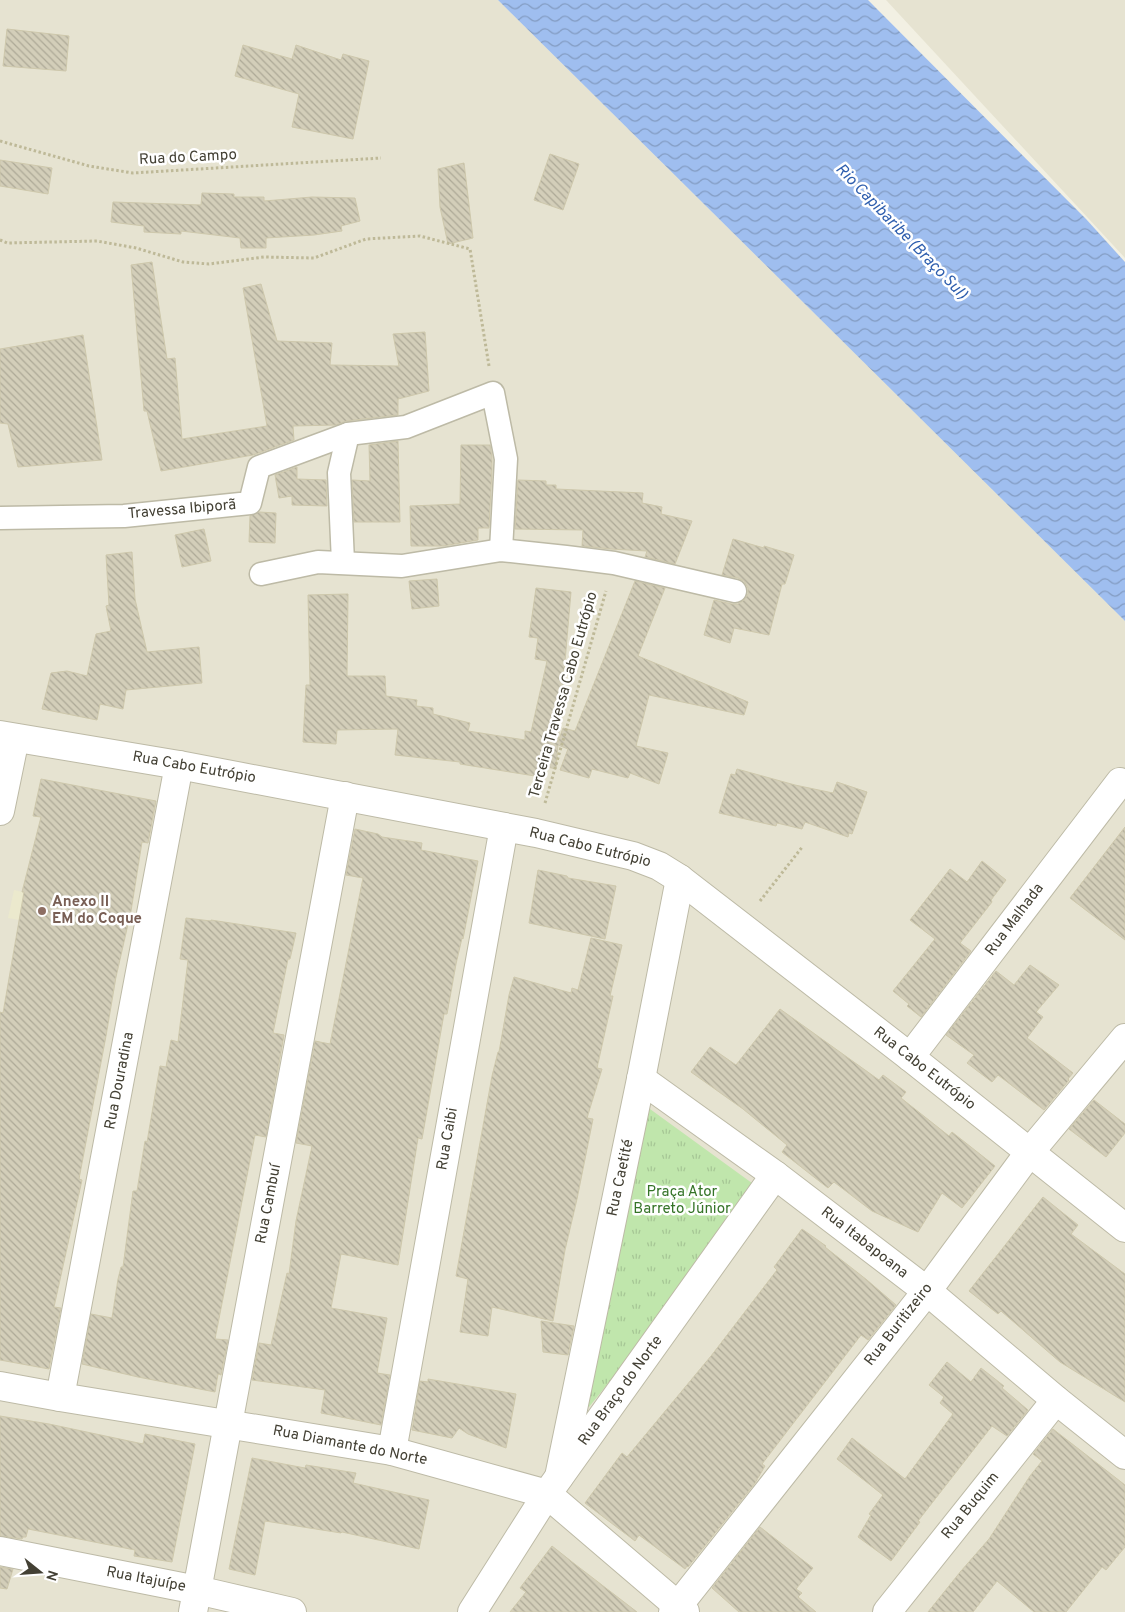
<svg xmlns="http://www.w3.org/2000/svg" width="1125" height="1612" viewBox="0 0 1125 1612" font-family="Overpass,sans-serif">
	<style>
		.residential { fill: #e6e3d1 }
		.education { fill: #ebe9cd }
		.park { fill: url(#park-tufts) }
		.water { fill: url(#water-waves) }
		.building { fill: url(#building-back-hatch); stroke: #cec8ac }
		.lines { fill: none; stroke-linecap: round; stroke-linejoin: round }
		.pedestrian-casing { stroke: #bdbaa6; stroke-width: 25 }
		.minor-casing { stroke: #bdbaa6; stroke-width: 30 }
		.tertiary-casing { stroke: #bdbaa6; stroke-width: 30 }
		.path { stroke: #beb998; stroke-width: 3; stroke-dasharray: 2.5 2.5; stroke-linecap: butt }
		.pedestrian { stroke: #fff; stroke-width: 22 }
		.minor { stroke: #fff; stroke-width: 28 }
		.tertiary { stroke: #fff; stroke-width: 28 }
		.education-dot { fill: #8d6e63; stroke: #fff; stroke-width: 2 }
		.labels { text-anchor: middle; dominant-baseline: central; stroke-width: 5; stroke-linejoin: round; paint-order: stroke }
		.street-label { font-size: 15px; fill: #434034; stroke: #fff }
		.education-label { font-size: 15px; font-weight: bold; fill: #785e54; stroke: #fff; text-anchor: start }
		.park-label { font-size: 15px; fill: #357428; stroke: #fff }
		.water-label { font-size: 16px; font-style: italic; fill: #2e5eae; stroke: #fff }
	</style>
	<defs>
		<pattern id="park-tufts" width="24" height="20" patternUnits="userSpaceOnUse" patternTransform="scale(1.25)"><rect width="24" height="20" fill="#c0e6ac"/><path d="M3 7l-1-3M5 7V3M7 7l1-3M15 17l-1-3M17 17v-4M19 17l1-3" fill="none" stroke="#a6c695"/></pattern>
		<pattern id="water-waves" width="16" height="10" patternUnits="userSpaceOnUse" patternTransform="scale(1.25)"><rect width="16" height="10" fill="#9fbeef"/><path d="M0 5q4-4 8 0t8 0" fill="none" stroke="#839cc2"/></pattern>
		<pattern id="building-back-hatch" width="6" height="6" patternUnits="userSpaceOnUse" patternTransform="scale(1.25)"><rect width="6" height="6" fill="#d3ceb9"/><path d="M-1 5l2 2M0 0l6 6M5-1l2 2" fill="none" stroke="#ada997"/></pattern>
	</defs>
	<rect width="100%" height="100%" fill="#f2f0e3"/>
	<g class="residential">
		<path d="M0 0H498L1125 621V1612H0Z"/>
		<path d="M886 0H1125V258Z"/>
	</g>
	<path class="education" d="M14 890 76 904 71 929 8 918Z"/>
	<path class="park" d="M650 1109 756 1186 656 1324 589 1407 586 1408 648 1110Z"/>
	<path class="water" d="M498 0H868L1086 219 1125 262V621Z"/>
	<g class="building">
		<path d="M7 29 69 36 66 71 3 66Z"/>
		<path d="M243 45 292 59 296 45 341 60 343 54 369 61 353 139 292 127 299 94 235 76Z"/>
		<path d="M550 154 579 164 563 210 534 200Z"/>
		<path d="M0 160 52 168 48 194 0 186Z"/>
		<path d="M464 163 473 238 448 244 440 207 438 169Z"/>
		<path d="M202 193 234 194V197H264V201L312 197 355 198 360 221 341 226 342 231 314 235 266 238V248H241L240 238 181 231V234L144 232V226L111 222 113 202 201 205Z"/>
		<path d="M152 262 167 359 175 358 182 439 267 426 243 288 261 284 277 341 332 343 330 365 399 366 393 334 425 332 429 391 398 399V415L346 421 336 425 293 426 294 440 253 455 161 471 147 411H144L131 265Z"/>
		<path d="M83 335 102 460 18 467 8 424 0 423V349Z"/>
		<path d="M398 441 400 522H354L352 480 370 481 369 445Z"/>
		<path d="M461 445H490L492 457V469L489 528H478V540L443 546H411L410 506 460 504Z"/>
		<path d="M297 467V479L326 480 327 506 292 505V496L279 498 275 475Z"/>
		<path d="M518 480 546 481V485H556V489L643 493 642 503 662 507 661 514 692 521 675 564 645 557 647 551 610 549 582 546 583 530 515 529Z"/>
		<path d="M259 512 276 513 275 543 249 542 250 516Z"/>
		<path d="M204 529 211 561 182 567 175 535Z"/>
		<path d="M733 539 764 548V546L794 555 785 584H782L769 635 734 628 730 643 704 635 714 600 732 604H738L744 600 748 594V588L744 581 738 578 722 575Z"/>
		<path d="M132 552 135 599 147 652 199 647 202 683 126 690 123 709 100 704 97 720 42 709 51 673 67 671 87 676 96 634 111 631 106 606 109 605 106 555Z"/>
		<path d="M437 579 439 606 412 609 409 581Z"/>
		<path d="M635 581 665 588 638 656 748 702 744 715 649 695 636 746 668 753 659 784 630 773 628 778 592 769 589 778 560 770 568 749 558 745 556 769 543 766 541 777 460 764V762L395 755 398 729 337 730 336 744 303 742 306 685H310L308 595 348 594 347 676H385L386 696 417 700 416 706 433 708V714L470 723 468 731 525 740V731L531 732 547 661 535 659 538 638 529 637 536 588 571 592 558 742 563 728 575 731Z"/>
		<path d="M737 769 795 785 833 793 837 782 867 792 852 834 849 833 848 837 805 822 802 829 777 823 776 826 719 813 731 774 735 775Z"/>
		<path d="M41 779 156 801 148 843 142 842 131 911 116 977 106 1036 79 1179 82 1180 54 1307 61 1308 49 1369 0 1360V1012L3 1013 24 892H22L41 817 33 816Z"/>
		<path d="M1125 827V940L1070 898Z"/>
		<path d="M355 829 378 834 382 837 422 843 421 850 478 861 463 939 462 938 456 964 447 1014H444L422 1139 418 1138 398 1265 341 1254 331 1308 387 1318 377 1373 390 1375 381 1425 321 1413 325 1390 252 1380 259 1343 271 1345 287 1273 289 1274 296 1221 312 1146 296 1143 315 1041 330 1044 363 878 346 875Z"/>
		<path d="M982 861 1006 880 991 900 992 902 960 943 971 951 921 1017 907 1006 909 1004 893 991 935 939 910 920 950 869 967 882Z"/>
		<path d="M538 870 567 876 568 878 616 886 605 939 529 923Z"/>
		<path d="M186 918 211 921V920L296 933 290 959H288L273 1033 284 1035 266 1137 255 1135 215 1339 228 1340 221 1375 218 1374 215 1392 138 1377 82 1364 91 1314 112 1318 118 1279 121 1267H123L133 1191H137L145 1141 147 1142 160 1066 166 1067 171 1040 178 1042 188 960 180 959Z"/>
		<path d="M591 938 622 945 610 996H613L597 1068 602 1069 587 1118 593 1119 577 1199 565 1250 553 1321 492 1307 488 1336 460 1332 468 1279 456 1276 492 1076 498 1052H499L509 995 514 977 571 993 572 988 578 990Z"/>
		<path d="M1030 965 1059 985 1036 1012 1043 1017 1027 1038 1073 1073 1068 1079 1069 1080 1044 1110 998 1075 992 1082 967 1063 974 1055 946 1035 996 971 1014 985Z"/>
		<path d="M780 1009 879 1080 883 1075 906 1092 901 1098 949 1136 952 1132 995 1166 962 1208 942 1193 918 1232 872 1211 834 1182 828 1188 782 1152 787 1145 743 1109 691 1072 710 1047 736 1065Z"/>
		<path d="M1094 1100 1125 1124V1133L1106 1157 1069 1129Z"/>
		<path d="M1043 1197 1078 1225 1071 1234 1125 1274V1402L1060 1362 1001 1311 998 1314 969 1291Z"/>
		<path d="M802 1229 826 1246 825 1247 867 1280 896 1305 868 1340 861 1335 762 1464 765 1466 755 1483 688 1567 687 1566 685 1569 639 1535 635 1541 585 1503 622 1453 627 1457 711 1356 777 1270 774 1267Z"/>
		<path d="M541 1321 574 1326 568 1355 543 1352Z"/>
		<path d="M947 1362 971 1382 981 1368 1004 1386 1002 1388 1028 1410 1007 1436 992 1426 918 1521 920 1522 891 1561 858 1537 871 1515 869 1514 883 1495 837 1459 852 1438 905 1479 953 1414 940 1403 944 1397 929 1385Z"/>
		<path d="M428 1379 516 1394 506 1448 468 1434 459 1428 452 1438 412 1430 420 1381 428 1382Z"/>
		<path d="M0 1416 49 1424 143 1444 145 1434 195 1444 172 1562 134 1556 135 1550 28 1529 26 1537H23L22 1539 0 1536Z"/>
		<path d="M1053 1429 1125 1485V1547L1106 1570 1102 1567 1066 1612H1034L997 1581 973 1612H928L961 1571 989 1539 1030 1476 1042 1461 1033 1454Z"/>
		<path d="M252 1458 305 1468 306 1465 356 1473 353 1483 429 1500 419 1549 342 1532 341 1533 265 1521 255 1575 229 1569Z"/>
		<path d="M760 1527 813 1568 796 1589 802 1593 798 1597 816 1612H739L712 1588Z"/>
		<path d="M552 1546 576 1565 637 1612H510L526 1592 520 1588Z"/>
		<path d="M0 1567 13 1569 7 1589 0 1588Z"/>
	</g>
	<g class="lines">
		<defs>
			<g id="pedestrian">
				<path d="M0 518 124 516 250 503 259 467 348 434 406 427 493 393 506 459 501 550"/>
				<path d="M343 562 339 473 348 434"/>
				<path d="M261 574 318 562 402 566 501 550 566 557 614 563 735 591"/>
			</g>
			<g id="minor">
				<path d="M0 811 15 738"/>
				<path d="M910 1057 1120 782"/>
				<path d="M641 1079 775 1175 927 1291 1056 1400 1125 1455"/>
				<path d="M0 1386 60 1397 392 1451 547 1494 685 1612"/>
				<path d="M60 1397 179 765"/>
				<path d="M392 1451 504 827"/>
				<path d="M559 1477 641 1079 680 879"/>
				<path d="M0 1551 197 1590 292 1612"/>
				<path d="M193 1612 345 796"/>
				<path d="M472 1612 547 1494 775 1175"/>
				<path d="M673 1612 927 1291 1029 1153 1125 1038"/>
				<path d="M887 1612 1056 1400"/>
			</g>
			<path id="tertiary" d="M0 735 179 765 536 833 633 856 659 866 680 879 910 1057 1125 1228"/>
		</defs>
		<use href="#pedestrian" class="pedestrian-casing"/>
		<use href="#minor" class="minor-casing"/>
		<use href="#tertiary" class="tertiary-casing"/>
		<g class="path">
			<path d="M0 141 89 166 133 173 381 158"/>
			<path d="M0 240 7 243 97 241 136 248 183 262 209 264 264 257 314 258 366 239 420 236 470 249 489 366"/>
			<path d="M545 803 606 591"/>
			<path d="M760 901 803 846"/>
		</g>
		<use href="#pedestrian" class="pedestrian"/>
		<use href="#minor" class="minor"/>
		<use href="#tertiary" class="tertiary"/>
	</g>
	<circle class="education-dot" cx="42" cy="911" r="5"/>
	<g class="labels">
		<g class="street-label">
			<text transform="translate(188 158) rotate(-3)">Rua do Campo</text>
			<text transform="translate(182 510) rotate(-5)">Travessa Ibiporã</text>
			<text transform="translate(564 695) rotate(-74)">Terceira Travessa Cabo Eutrópio</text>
			<text transform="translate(194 768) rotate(10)">Rua Cabo Eutrópio</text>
			<text transform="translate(590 848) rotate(14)">Rua Cabo Eutrópio</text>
			<text transform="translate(1015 920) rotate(-53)">Rua Malhada</text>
			<text transform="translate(924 1069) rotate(38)">Rua Cabo Eutrópio</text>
			<text transform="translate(120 1081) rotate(-79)">Rua Douradina</text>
			<text transform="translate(448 1139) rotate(-80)">Rua Caibi</text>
			<text transform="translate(621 1178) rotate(-78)">Rua Caetité</text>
			<text transform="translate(269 1204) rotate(-79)">Rua Cambuí</text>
			<text transform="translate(864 1243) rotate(38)">Rua Itabapoana</text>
			<text transform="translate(899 1325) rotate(-52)">Rua Buritizeiro</text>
			<text transform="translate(621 1391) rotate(-54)">Rua Braço do Norte</text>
			<text transform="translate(350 1446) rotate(11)">Rua Diamante do Norte</text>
			<text transform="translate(971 1506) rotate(-51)">Rua Buquim</text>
			<text transform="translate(146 1580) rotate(11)">Rua Itajuípe</text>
		</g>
		<g class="education-label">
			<text x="52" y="902">Anexo II<tspan x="52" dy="17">EM do Coque</tspan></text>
		</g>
		<g class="park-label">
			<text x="682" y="1192">Praça Ator<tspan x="682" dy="17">Barreto Júnior</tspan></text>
		</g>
		<g class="water-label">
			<text transform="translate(901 232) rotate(46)">Rio Capibaribe (Braço Sul)</text>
		</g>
	</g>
	<g transform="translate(40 1572) rotate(107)" stroke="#ffffff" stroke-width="4" paint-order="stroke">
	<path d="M0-4L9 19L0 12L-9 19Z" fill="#434034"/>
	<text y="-8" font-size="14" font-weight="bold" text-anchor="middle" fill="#434034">N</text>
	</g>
</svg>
